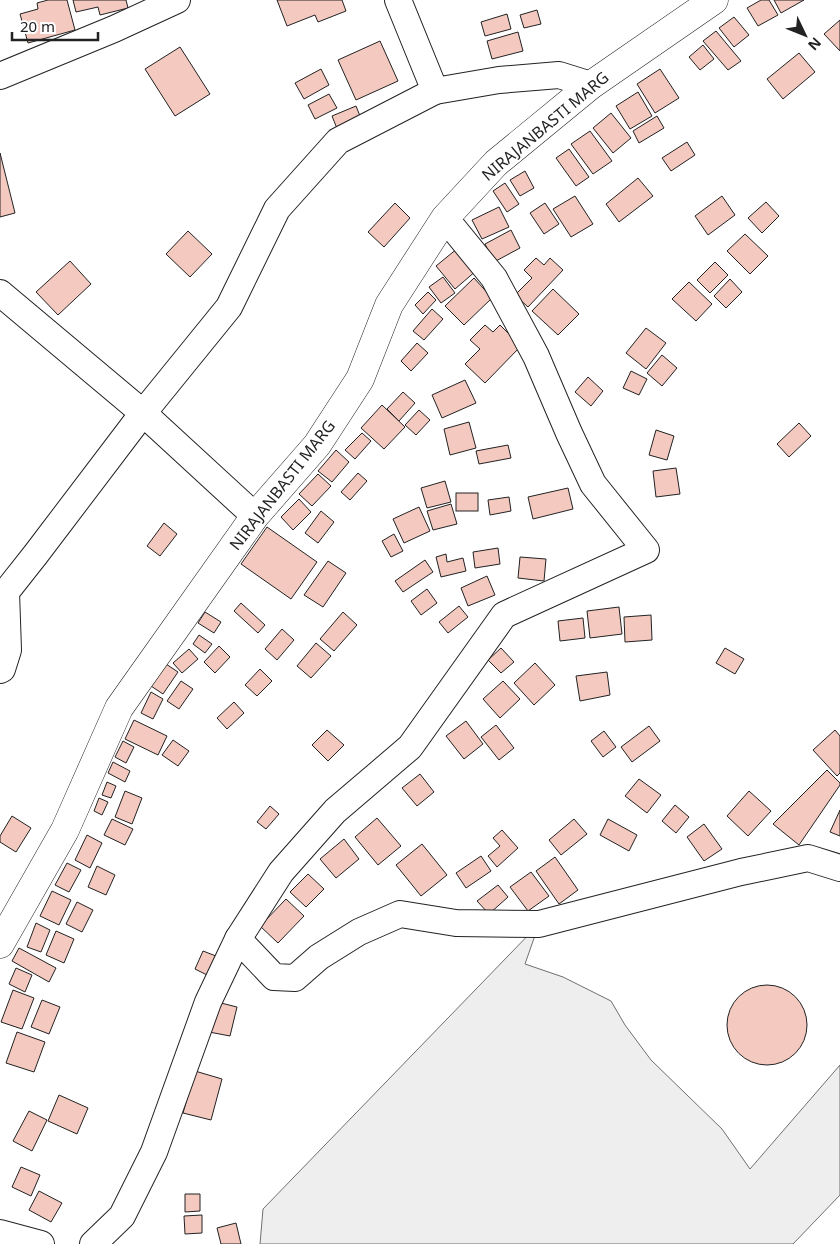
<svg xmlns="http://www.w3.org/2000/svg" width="840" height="1244" viewBox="0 0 840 1244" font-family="'Noto Sans',sans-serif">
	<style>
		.green { fill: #eee; stroke: #6f6f6f }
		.building { fill: #f3c9c0; stroke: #222 }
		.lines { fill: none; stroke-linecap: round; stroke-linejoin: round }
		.street-casing { stroke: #222; stroke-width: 28 }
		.secondary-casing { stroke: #222; stroke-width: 29 }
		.street { stroke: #fff; stroke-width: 26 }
		.secondary { stroke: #fff; stroke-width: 28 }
		.labels { text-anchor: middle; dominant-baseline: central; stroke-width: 4; stroke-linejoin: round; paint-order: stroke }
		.street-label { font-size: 16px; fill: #222; stroke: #fff }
	</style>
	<rect width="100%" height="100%" fill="#fff"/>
	<path class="green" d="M539 924 525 964 563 977 611 1001 625 1025 651 1060 722 1129 750 1169 840 1065V1195L793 1244H260L263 1209Z"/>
	<g class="building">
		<path d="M48 0H67L75 30 28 43 20 14 38 9 37 3Z"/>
		<path d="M73 0H126L128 8 100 15 98 7 76 12Z"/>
		<path d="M277 0H342L346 11 318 22 315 15 287 26Z"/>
		<path d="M761 0H769L778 15 758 26 747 8Z"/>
		<path d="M774 0H804L781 13Z"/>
		<path d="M537 10 541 24 524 28 520 15Z"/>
		<path d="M507 14 511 29 485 36 481 22Z"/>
		<path d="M734 17 749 35 734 47 719 28Z"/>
		<path d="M840 20V51L824 34Z"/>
		<path d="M716 31 741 61 728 70 703 41Z"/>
		<path d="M518 32 523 51 492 59 487 41Z"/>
		<path d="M380 41 398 81 356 100 338 60Z"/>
		<path d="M703 45 714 59 700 70 689 57Z"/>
		<path d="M180 47 210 94 175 116 145 69Z"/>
		<path d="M799 53 815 72 783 99 767 79Z"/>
		<path d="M321 69 329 85 304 99 295 83Z"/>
		<path d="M660 69 679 98 655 113 637 84Z"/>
		<path d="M638 92 652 116 630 129 616 106Z"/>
		<path d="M329 94 337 108 315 119 308 105Z"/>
		<path d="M356 106 362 121 338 131 332 116Z"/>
		<path d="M611 113 631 138 613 153 593 128Z"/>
		<path d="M657 116 664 128 639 143 633 131Z"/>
		<path d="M590 131 612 161 593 174 571 144Z"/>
		<path d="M687 142 695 155 671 171 662 158Z"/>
		<path d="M569 149 589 177 576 186 556 158Z"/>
		<path d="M0 153 15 213 0 217Z"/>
		<path d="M525 171 534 188 520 196 510 180Z"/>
		<path d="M638 178 653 196 619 222 606 204Z"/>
		<path d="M505 183 519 204 507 212 493 191Z"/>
		<path d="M575 196 593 224 571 237 553 209Z"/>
		<path d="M722 196 735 215 708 235 695 216Z"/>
		<path d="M766 202 779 216 762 233 748 218Z"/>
		<path d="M395 203 410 218 384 247 368 232Z"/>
		<path d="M545 203 559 224 544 234 530 213Z"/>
		<path d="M499 207 509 227 482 239 472 220Z"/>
		<path d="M511 230 520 248 494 262 485 244Z"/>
		<path d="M188 231 212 254 190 277 166 254Z"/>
		<path d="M745 234 768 256 750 274 727 251Z"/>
		<path d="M458 248 477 270 455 289 436 266Z"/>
		<path d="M536 258 544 265 550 258 563 270 528 307 515 295 532 278 524 270Z"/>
		<path d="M70 261 91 284 58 315 36 292Z"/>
		<path d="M715 262 728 275 710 293 697 280Z"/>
		<path d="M443 277 455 293 441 303 429 287Z"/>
		<path d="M474 278 492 298 464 325 445 306Z"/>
		<path d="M730 279 742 292 726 308 714 296Z"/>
		<path d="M689 282 712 304 696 321 672 299Z"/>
		<path d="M553 289 579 314 558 335 532 311Z"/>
		<path d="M428 292 436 300 423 314 415 305Z"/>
		<path d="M432 309 443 319 424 340 413 331Z"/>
		<path d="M485 325 493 332 500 325 521 346 485 383 465 364 480 349 470 340Z"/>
		<path d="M646 328 666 343 646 369 626 353Z"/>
		<path d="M417 343 428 353 411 371 401 361Z"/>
		<path d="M662 355 677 368 662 386 647 373Z"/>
		<path d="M631 371 647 379 639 395 623 388Z"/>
		<path d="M588 377 603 391 591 406 575 392Z"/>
		<path d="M465 380 476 403 442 418 432 395Z"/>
		<path d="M403 392 415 403 399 421 387 409Z"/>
		<path d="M382 405 405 427 384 449 361 428Z"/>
		<path d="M419 410 430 420 416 435 405 425Z"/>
		<path d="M469 422 476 448 450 455 444 429Z"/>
		<path d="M799 423 811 436 789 457 777 444Z"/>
		<path d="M656 430 674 436 667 460 649 455Z"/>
		<path d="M362 433 371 441 355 459 345 450Z"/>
		<path d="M508 445 511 458 479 464 476 451Z"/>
		<path d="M336 450 349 462 332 482 318 471Z"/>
		<path d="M676 468 680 494 656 497 653 471Z"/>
		<path d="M358 473 367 481 350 500 341 492Z"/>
		<path d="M318 474 331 486 312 506 299 494Z"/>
		<path d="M445 481 451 502 427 508 421 488Z"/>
		<path d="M568 488 573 509 533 519 528 497Z"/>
		<rect x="456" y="493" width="22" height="18"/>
		<path d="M509 497 511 511 490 515 488 500Z"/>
		<path d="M299 499 311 512 293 530 281 517Z"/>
		<path d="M451 504 457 524 433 530 427 511Z"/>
		<path d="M419 507 430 531 404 543 393 519Z"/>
		<path d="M321 511 334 522 318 543 305 533Z"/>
		<path d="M164 523 177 534 160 556 147 546Z"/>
		<path d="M267 527 317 562 291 599 241 564Z"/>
		<path d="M394 534 403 551 391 557 382 541Z"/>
		<path d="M498 548 500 564 475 568 473 552Z"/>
		<path d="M446 554 447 562 463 558 466 571 441 577 436 557Z"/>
		<path d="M520 557 546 559 544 581 518 578Z"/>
		<path d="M425 560 433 572 403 592 395 581Z"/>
		<path d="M328 561 346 573 323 607 304 595Z"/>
		<path d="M487 576 495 595 468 606 461 588Z"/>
		<path d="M427 589 437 603 421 615 411 601Z"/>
		<path d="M241 603 265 625 258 633 234 611Z"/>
		<path d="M459 606 468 617 448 633 439 622Z"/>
		<path d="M619 607 622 634 590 638 587 611Z"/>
		<path d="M205 612 221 622 214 633 198 623Z"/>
		<path d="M343 612 357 625 334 651 320 639Z"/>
		<path d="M651 615 652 640 625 642 624 617Z"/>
		<path d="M583 618 585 638 560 641 558 621Z"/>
		<path d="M282 629 294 640 277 660 265 649Z"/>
		<path d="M199 635 212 644 205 653 193 644Z"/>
		<path d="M316 643 331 656 311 678 297 666Z"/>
		<path d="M219 646 230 657 215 673 204 662Z"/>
		<path d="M501 648 514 662 501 673 488 660Z"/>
		<path d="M725 648 744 659 735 674 716 663Z"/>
		<path d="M189 649 198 659 182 673 173 663Z"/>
		<path d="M535 663 555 685 534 705 514 683Z"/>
		<path d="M166 664 178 672 163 694 151 686Z"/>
		<path d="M260 669 272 681 257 696 245 685Z"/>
		<path d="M607 672 610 695 580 701 576 676Z"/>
		<path d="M181 681 193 689 179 709 167 701Z"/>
		<path d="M503 681 520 699 500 718 483 699Z"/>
		<path d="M151 692 163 699 153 719 141 713Z"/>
		<path d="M234 702 244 713 227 729 217 718Z"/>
		<path d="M134 720 167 736 158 755 125 739Z"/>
		<path d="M466 721 483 744 464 759 446 736Z"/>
		<path d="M496 725 514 748 499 760 481 737Z"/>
		<path d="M649 726 660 741 632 762 621 747Z"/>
		<path d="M327 730 344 745 328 761 312 745Z"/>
		<path d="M835 730 840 736V773L837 776 813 750Z"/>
		<path d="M604 731 616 747 603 757 591 741Z"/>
		<path d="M173 740 189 751 178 766 162 755Z"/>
		<path d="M123 741 134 747 126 763 115 757Z"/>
		<path d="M113 762 130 771 125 782 108 773Z"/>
		<path d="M827 770 840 783V785L799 845 773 824Z"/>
		<path d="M420 774 434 792 417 806 402 788Z"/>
		<path d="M639 779 661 795 647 813 625 796Z"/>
		<path d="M107 782 116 786 111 798 102 795Z"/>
		<path d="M125 791 142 798 132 824 115 817Z"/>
		<path d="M749 791 771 811 748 836 727 816Z"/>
		<path d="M99 798 108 802 102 815 94 811Z"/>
		<path d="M675 805 689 817 676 833 662 821Z"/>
		<path d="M270 806 279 814 266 829 257 822Z"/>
		<path d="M840 810V836L830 832Z"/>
		<path d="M12 816 31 828 16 852 0 842V836Z"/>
		<path d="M377 818 401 846 378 865 355 837Z"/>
		<path d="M112 819 133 829 125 845 104 835Z"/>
		<path d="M574 819 587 834 561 855 549 840Z"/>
		<path d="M608 819 637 835 629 851 600 835Z"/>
		<path d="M704 824 722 849 704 861 687 837Z"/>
		<path d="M502 830 518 848 497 867 488 856 500 846 493 838Z"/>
		<path d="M87 835 102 843 90 868 75 860Z"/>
		<path d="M344 839 359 859 336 878 320 859Z"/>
		<path d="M422 844 447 875 421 896 396 865Z"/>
		<path d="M481 856 491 871 466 888 456 873Z"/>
		<path d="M555 857 578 890 559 904 536 871Z"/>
		<path d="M67 863 81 870 69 892 55 885Z"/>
		<path d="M97 866 115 875 106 895 88 887Z"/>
		<path d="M531 872 549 896 528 911 510 887Z"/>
		<path d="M308 874 324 889 306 907 290 892Z"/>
		<path d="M498 885 508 897 489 914 477 901Z"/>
		<path d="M52 891 71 900 59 925 40 916Z"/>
		<path d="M286 899 304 916 278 943 260 926Z"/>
		<path d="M77 902 93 910 82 932 66 924Z"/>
		<path d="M36 923 50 930 41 952 27 947Z"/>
		<path d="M56 931 74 939 64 963 46 955Z"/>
		<path d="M19 948 56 968 49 982 12 961Z"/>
		<path d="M203 951 216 956 207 975 195 969Z"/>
		<path d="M16 968 32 975 25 992 9 984Z"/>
		<circle cx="767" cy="1025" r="40"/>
		<path d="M13 990 34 998 22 1029 1 1022Z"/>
		<path d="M42 1000 60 1007 49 1034 31 1027Z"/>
		<path d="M217 1002 237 1007 230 1036 209 1032Z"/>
		<path d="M17 1032 45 1042 34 1072 6 1063Z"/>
		<path d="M195 1071 222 1079 211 1120 183 1113Z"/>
		<path d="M59 1095 88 1108 77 1134 48 1121Z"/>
		<path d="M29 1111 47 1120 32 1151 13 1141Z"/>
		<path d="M21 1167 40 1175 31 1196 12 1187Z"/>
		<path d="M39 1191 62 1203 51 1222 29 1210Z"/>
		<path d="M185 1194H200V1211L185 1212Z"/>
		<path d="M202 1215V1233L185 1234 184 1216Z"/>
		<path d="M236 1223 241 1244H221L217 1228Z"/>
	</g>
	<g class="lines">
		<defs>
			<g id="street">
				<path d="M398 0 435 91 499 80 559 75 591 85"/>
				<path d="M0 76 114 29 177 0"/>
				<path d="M0 293 143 413 255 516"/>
				<path d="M0 670 2 669 8 650 6 592 36 554 143 413 229 307 277 209 338 141 435 91"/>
				<path d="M238 939 281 872 335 811 410 747 504 615 646 550 593 484 569 433 536 356 494 278 445 218"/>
				<path d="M0 1233 41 1244"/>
				<path d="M93 1244 122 1216 154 1152 208 1002 238 939 274 977 295 978 319 957 359 932 400 914 456 923 539 924 741 872 808 858 840 868"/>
			</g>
			<path id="secondary" d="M0 944 65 830 119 708 255 516 317 445 360 379 389 305 445 218 496 163 591 85 714 0"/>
		</defs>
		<use href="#street" class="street-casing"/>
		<use href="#secondary" class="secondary-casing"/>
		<use href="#street" class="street"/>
		<use href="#secondary" class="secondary"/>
	</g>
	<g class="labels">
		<g class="street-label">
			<text transform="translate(545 126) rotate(-40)">NIRAJANBASTI MARG</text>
			<text transform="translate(282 485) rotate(-52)">NIRAJANBASTI MARG</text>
		</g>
	</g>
	<g transform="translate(805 35) rotate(133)" stroke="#ffffff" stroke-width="4" paint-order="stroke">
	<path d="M0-4L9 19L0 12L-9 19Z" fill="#222222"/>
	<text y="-8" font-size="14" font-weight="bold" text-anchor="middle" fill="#222222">N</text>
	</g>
	<path d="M12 32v8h86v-8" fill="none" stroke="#222222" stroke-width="2.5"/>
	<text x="20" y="32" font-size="15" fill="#222222" stroke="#ffffff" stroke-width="4" paint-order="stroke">20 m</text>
</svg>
